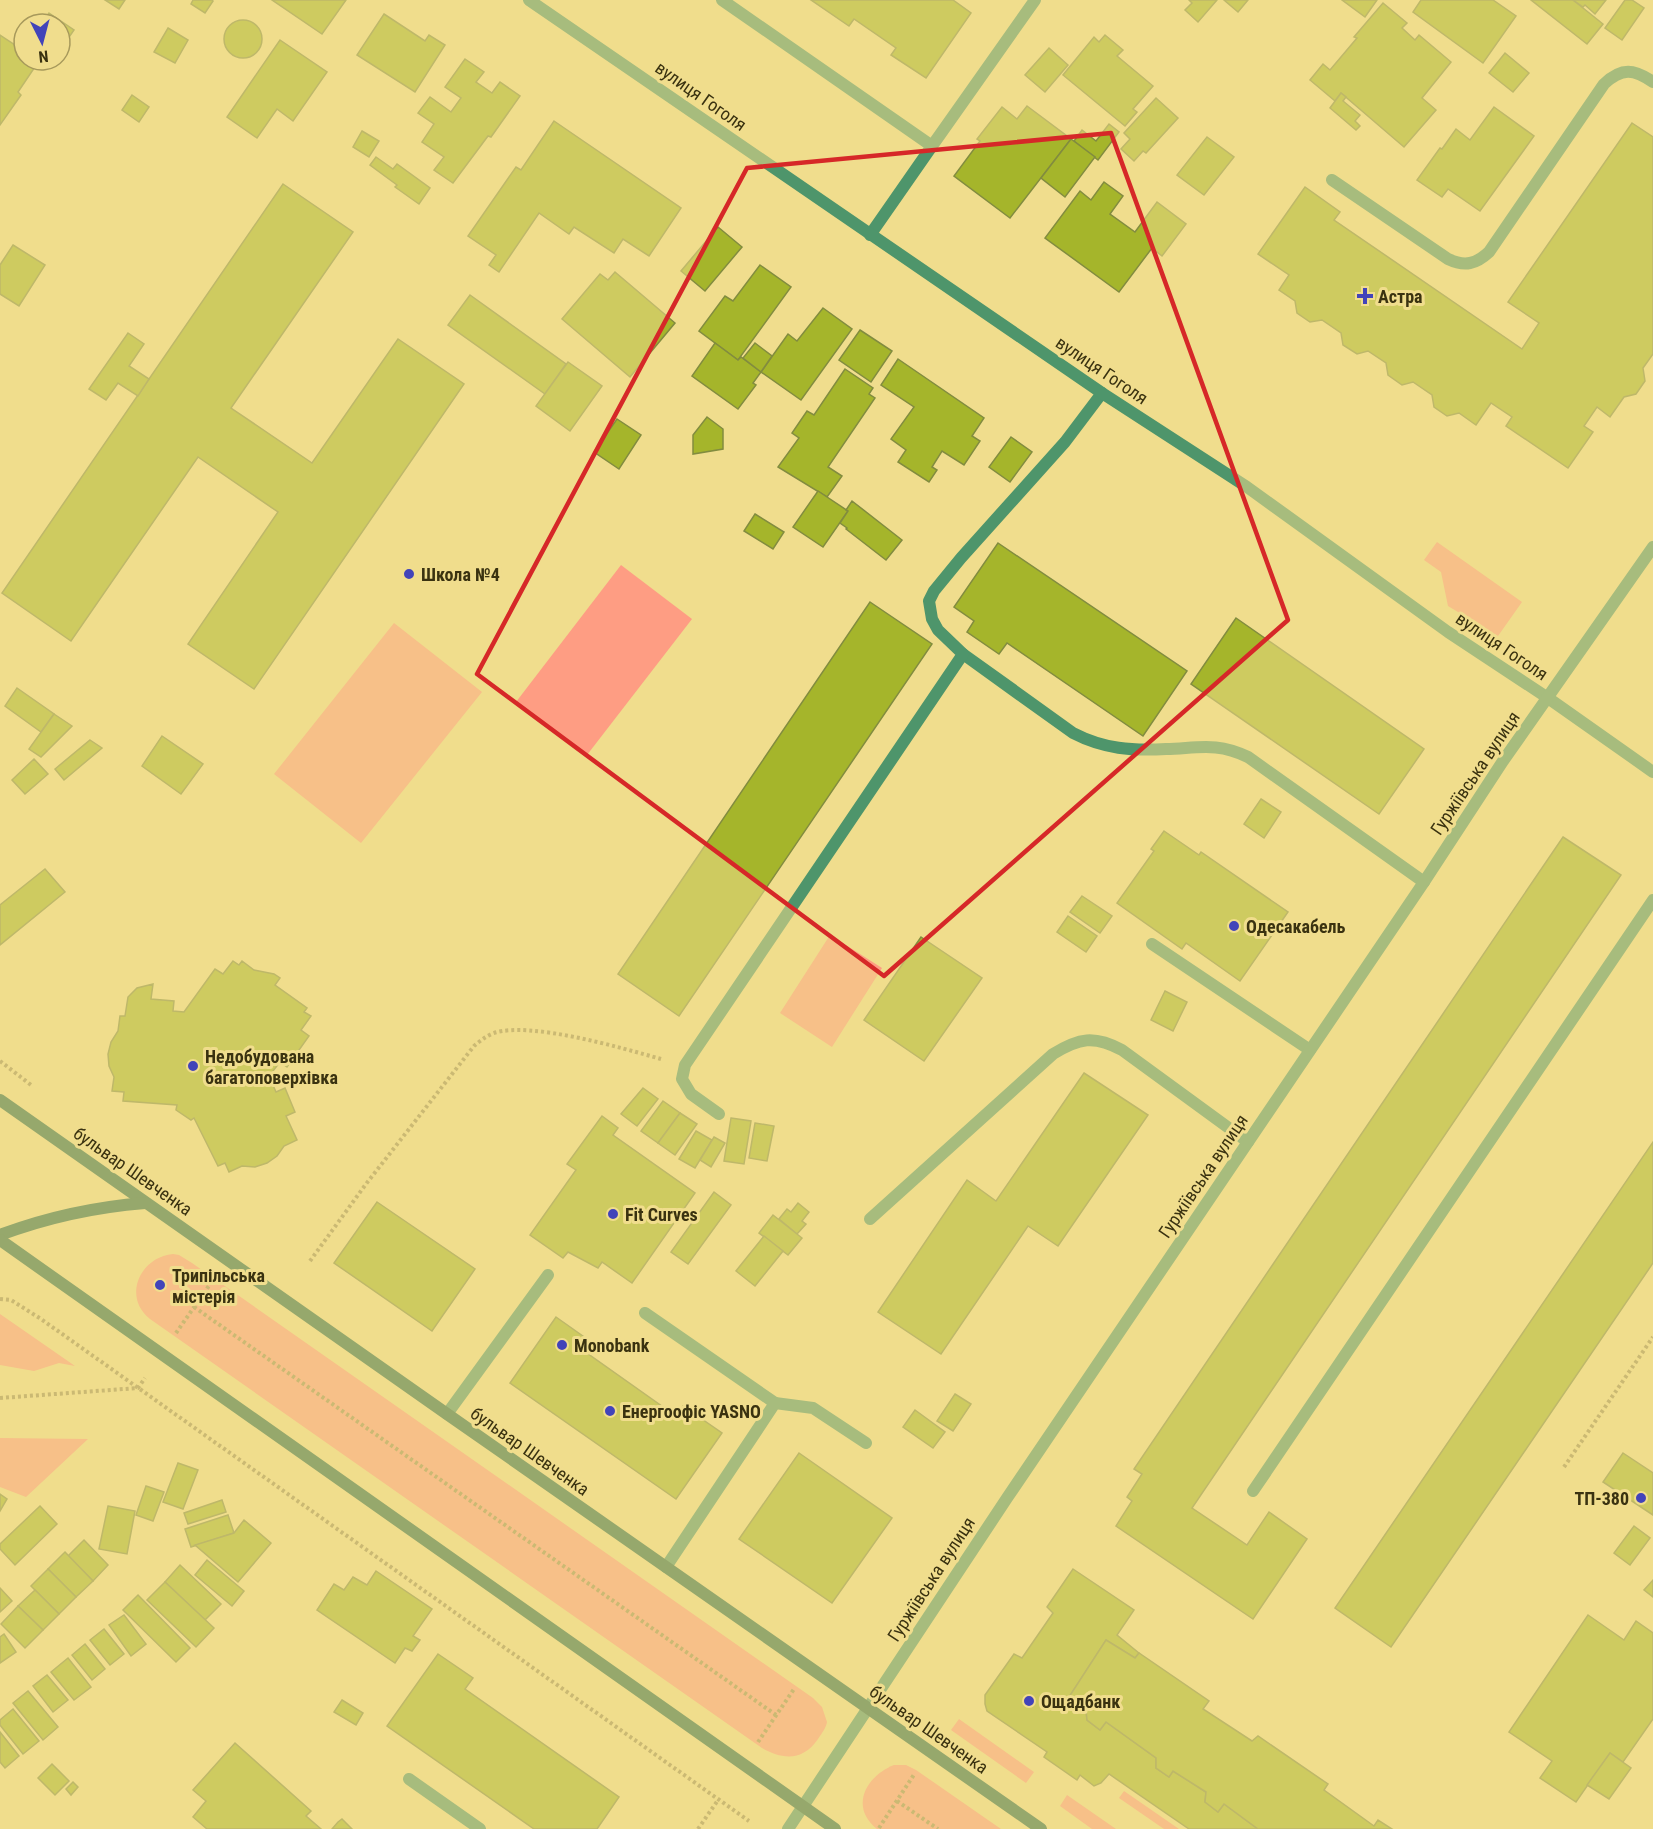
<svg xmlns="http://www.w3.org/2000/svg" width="1653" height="1829" viewBox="0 0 1653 1829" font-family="'Roboto Condensed',sans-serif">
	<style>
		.green { fill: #fe9d83 }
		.building { fill: #a5b52b; stroke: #828c3f; stroke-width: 1.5 }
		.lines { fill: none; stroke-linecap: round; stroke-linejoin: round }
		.path { stroke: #9d8f54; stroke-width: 4; stroke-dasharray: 3 3; stroke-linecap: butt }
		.service { stroke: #4e956b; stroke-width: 12 }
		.minor { stroke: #4e956b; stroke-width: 12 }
		.secondary { stroke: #296845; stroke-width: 12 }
		.marked { fill: none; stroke: #d62828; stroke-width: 4.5; stroke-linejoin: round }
		.poi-dot { fill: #4244b9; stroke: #f0dd8d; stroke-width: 2 }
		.labels { text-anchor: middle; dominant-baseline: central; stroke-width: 6; stroke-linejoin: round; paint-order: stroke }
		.street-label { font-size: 18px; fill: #3a3210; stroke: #f0dd8d }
		.poi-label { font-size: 18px; font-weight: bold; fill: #3a3210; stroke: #f0dd8d; text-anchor: start }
	</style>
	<rect width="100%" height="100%" fill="#f0dd8d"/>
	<g class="green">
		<path d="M1437 542 1522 602 1498 636 1448 606 1441 572 1424 560Z"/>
		<path d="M621 565 692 619 587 755 516 702Z"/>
		<path d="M394 623 482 692 361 843 274 774Z"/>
		<path d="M830 935 882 968 832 1047 780 1013Z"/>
		<path d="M173 1254 179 1255 192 1263 813 1698 822 1707 827 1722C826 1728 822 1733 818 1739 803 1761 783 1760 762 1748L150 1319C122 1297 140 1257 173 1254Z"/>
		<path d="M0 1314 75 1366 59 1363 34 1371 0 1365Z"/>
		<path d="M0 1438 88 1439 26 1497 0 1487Z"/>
		<path d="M959 1719 1034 1772 1026 1783 951 1730Z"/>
		<path d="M894 1765H906L916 1770 1001 1829H877C849 1807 866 1776 894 1765Z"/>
		<path d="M1124 1791 1179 1829H1164L1119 1798Z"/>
		<path d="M1067 1795 1116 1829H1092L1060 1806Z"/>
	</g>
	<g class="building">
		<path d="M105 0H125L119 9Z"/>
		<path d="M193 0H212L213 1 205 13 191 4Z"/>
		<path d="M272 0H346L322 34Z"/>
		<path d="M811 0H953L971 13 926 78 891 55 896 48 854 19 849 26Z"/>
		<path d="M1189 0H1217L1198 22 1185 10 1192 3Z"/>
		<path d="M1224 0H1248L1238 12Z"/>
		<path d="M1342 0H1377L1365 17Z"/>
		<path d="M1421 0H1493L1516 16 1483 63 1413 12Z"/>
		<path d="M1531 0H1573L1603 24 1587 44Z"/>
		<path d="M1573 0H1606L1595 14 1585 5 1583 7Z"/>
		<path d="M1625 0H1632L1644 8 1622 40 1605 28Z"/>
		<path d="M1383 3 1407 23 1402 28 1415 40 1419 35 1451 62 1422 98 1436 110 1404 147 1341 93 1335 101 1310 80 1323 64 1330 70 1357 38 1354 37Z"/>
		<path d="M49 13 74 30 63 46 60 44V24H42Z"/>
		<path d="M384 14 425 41 429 35 445 45 415 92 357 55Z"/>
		<circle cx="243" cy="39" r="19"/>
		<path d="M168 28 188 40 175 63 154 52Z"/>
		<path d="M0 35 24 51V60L39 61 18 92 21 95 0 125Z"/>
		<path d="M1105 35 1123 50 1117 56 1153 86 1133 109 1137 112 1125 126 1063 75 1094 37 1099 42Z"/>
		<path d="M280 40 327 72 293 121 277 109 257 138 227 117Z"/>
		<path d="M1049 48 1068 65 1045 92 1025 75Z"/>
		<path d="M1505 53 1529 73 1513 92 1489 73Z"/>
		<path d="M465 59 484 72 476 82 492 93 500 82 520 96 491 137 488 136 453 183 434 170 444 157 422 142 434 124 418 113 430 97 451 112 461 98 445 87Z"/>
		<path d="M1341 93 1346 97 1343 101 1360 115 1355 121 1360 126 1356 130 1330 108Z"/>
		<path d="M132 95 149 107 139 122 122 110Z"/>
		<path d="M1156 98 1178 118 1146 153 1143 151 1134 161 1121 149 1130 139 1124 133Z"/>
		<path d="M1027 106 1071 139 1010 218 954 176 980 141 977 139 1002 107 1017 119Z"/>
		<path d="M1494 107 1534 136 1480 211 1448 189 1442 197 1417 180 1440 148 1442 149 1456 129 1470 140Z"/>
		<path d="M554 121 681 208 649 256 623 239 614 253 574 227 569 234 539 213 499 272 489 265 496 255 468 236 516 167 521 170Z"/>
		<path d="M1632 123 1653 137V354L1643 368 1645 381 1636 394 1624 397 1610 417 1597 407 1584 426 1593 432 1568 468 1506 426 1512 417 1491 403 1476 425 1459 413 1447 416 1434 407 1432 395 1413 382 1402 385 1388 375 1386 363 1368 351 1357 354 1343 345 1341 333 1322 320 1310 322 1297 313 1295 301 1279 290 1289 275 1258 254 1305 187 1340 212 1334 220 1522 349 1539 323 1508 302Z"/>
		<path d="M1109 124 1119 132 1098 160 1074 141 1082 130 1096 141Z"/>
		<path d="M362 131 379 141 369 157 353 147Z"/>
		<path d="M1207 137 1234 157 1204 195 1177 175Z"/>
		<path d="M1071 139 1095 157 1065 197 1041 178Z"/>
		<path d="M376 157 393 169 397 164 430 188 419 204 395 187 397 185 370 165Z"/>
		<path d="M1104 182 1123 196 1110 214 1135 232 1157 202 1186 224 1162 256 1152 248 1119 292 1045 238 1080 191 1091 200Z"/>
		<path d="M283 184 353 232 231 408 312 463 398 339 464 384 254 689 188 644 278 512 198 457 71 641 2 593Z"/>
		<path d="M718 227 742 247 705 291 681 271Z"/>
		<path d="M13 245 45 265 19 306 0 294V265Z"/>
		<path d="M760 265 791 287 738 360 699 331 725 296 733 301Z"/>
		<path d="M615 272 675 323 630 377 562 319 600 274 608 280Z"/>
		<path d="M470 295 566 364 545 394 448 325Z"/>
		<path d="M823 308 852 329 801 400 761 372 788 334 797 341Z"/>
		<path d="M860 330 892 351 871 382 839 360Z"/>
		<path d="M128 333 144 344 129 366 149 379 138 396 118 383 106 400 89 389Z"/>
		<path d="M715 343 738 360 741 357 761 372 753 383 756 385 738 409 692 376Z"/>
		<path d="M755 343 772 356 761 372 743 358Z"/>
		<path d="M898 359 984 418 972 436 980 441 964 465 942 451 932 467 937 470 929 482 898 462 906 450 891 439 914 407 881 385Z"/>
		<path d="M568 362 602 386 570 431 536 406Z"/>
		<path d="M845 369 873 388 869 394 875 398 828 467 842 476 827 497 778 467 799 438 792 433 807 411 814 415Z"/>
		<path d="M707 417 723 429V449L693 454V435Z"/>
		<path d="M617 419 641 435 619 469 594 452Z"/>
		<path d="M1011 437 1032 452 1010 482 989 467Z"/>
		<path d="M818 491 848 511 823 547 793 527Z"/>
		<path d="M852 501 902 540 886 560 846 529 847 528 840 523 848 511 846 510Z"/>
		<path d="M755 514 784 532 773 549 744 531Z"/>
		<path d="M998 543 1187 671 1143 736 1007 643 999 654 967 632 974 621 954 607Z"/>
		<path d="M870 602 932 644 679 1016 618 974Z"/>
		<path d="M1236 618 1424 749 1379 814 1191 684Z"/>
		<path d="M17 688 54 714 41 732 5 706Z"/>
		<path d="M54 714 72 726 41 757 29 749Z"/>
		<path d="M162 736 203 764 181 794 142 766Z"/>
		<path d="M90 740 102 748 64 780 55 769Z"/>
		<path d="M34 759 48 774 25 794 12 780Z"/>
		<path d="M1261 799 1281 812 1264 838 1244 824Z"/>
		<path d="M1164 831 1199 855 1201 852 1288 912 1240 981 1186 943 1182 949 1117 903 1154 851 1151 849Z"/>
		<path d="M1563 837 1621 875 1192 1508 1247 1545 1269 1512 1307 1539 1253 1619 1116 1526 1132 1501 1127 1497 1142 1474 1134 1469Z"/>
		<path d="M45 869 65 892 0 945V905Z"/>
		<path d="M1082 896 1112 916 1100 933 1070 912Z"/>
		<path d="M1068 916 1097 936 1086 952 1057 932Z"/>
		<path d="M921 937 982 978 924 1061 864 1020Z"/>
		<path d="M233 961 239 965 242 961 254 970 274 974 280 978 275 985 307 1008 304 1012 311 1016 301 1030 309 1036 287 1067 280 1062 269 1076 276 1092 285 1088 295 1112 286 1116 297 1140 284 1146 277 1156 267 1163 255 1167 242 1166 229 1172 225 1163 218 1166 194 1118 191 1120 176 1110 177 1105 123 1101 124 1092 112 1091 114 1077 109 1066 108 1054 111 1042 118 1031 120 1016H125L128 997 137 988 153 984 151 999 174 1001 173 1011 184 1012 215 969 223 974Z"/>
		<path d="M1165 991 1187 1002 1173 1031 1151 1020Z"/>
		<path d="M1084 1073 1148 1115 1058 1246 1028 1226 941 1354 878 1312 967 1180 996 1201Z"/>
		<path d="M643 1088 658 1099 637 1126 621 1114Z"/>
		<path d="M663 1101 680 1113 658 1143 641 1131Z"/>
		<path d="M680 1113 697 1124 675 1155 658 1143Z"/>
		<path d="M602 1116 618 1128 613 1135 695 1193 632 1283 602 1262 598 1268 568 1252 563 1258 530 1235 576 1170 567 1164Z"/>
		<path d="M731 1118 751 1121 744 1164 724 1161Z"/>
		<path d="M755 1123 774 1126 767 1161 749 1158Z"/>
		<path d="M696 1131 712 1140 695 1168 679 1159Z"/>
		<path d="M714 1137 725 1143 711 1167 700 1160Z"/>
		<path d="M1653 1142V1263L1391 1647 1335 1608Z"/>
		<path d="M714 1192 731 1205 688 1264 671 1252Z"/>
		<path d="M377 1202 475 1269 432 1331 334 1263Z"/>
		<path d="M798 1203 809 1212 802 1221 806 1224 797 1234 779 1219 787 1209 791 1212Z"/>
		<path d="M773 1215 802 1238 788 1255 759 1233Z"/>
		<path d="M764 1236 783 1251 755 1286 736 1271Z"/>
		<path d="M556 1317 594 1344 587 1353 676 1416 683 1406 722 1433 676 1499 510 1383Z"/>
		<path d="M955 1394 971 1404 953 1431 937 1421Z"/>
		<path d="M915 1410 945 1432 933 1448 903 1427Z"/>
		<path d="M799 1453 892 1518 832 1603 739 1539Z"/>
		<path d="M1623 1453 1653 1473V1515L1603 1482Z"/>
		<path d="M178 1463 198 1470 183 1509 163 1502Z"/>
		<path d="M146 1486 164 1492 153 1521 136 1515Z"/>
		<path d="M0 1494 7 1499 0 1511Z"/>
		<path d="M222 1500 226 1512 188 1524 184 1513Z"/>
		<path d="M40 1506 57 1524 15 1565 0 1549V1544Z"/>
		<path d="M108 1506 135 1511 127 1554 99 1549Z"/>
		<path d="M228 1515 234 1533 191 1547 185 1529Z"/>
		<path d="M244 1520 271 1543 238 1582 195 1545 234 1533Z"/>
		<path d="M1634 1526 1650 1538 1630 1565 1614 1553Z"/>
		<path d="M84 1540 108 1565 93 1581 68 1556Z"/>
		<path d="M65 1552 93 1581 76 1597 48 1569Z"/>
		<path d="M207 1560 244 1591 232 1606 195 1575Z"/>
		<path d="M180 1565 221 1604 205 1620 165 1582Z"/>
		<path d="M48 1569 76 1597 59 1614 31 1586Z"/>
		<path d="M1073 1569 1134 1610 1117 1635 1139 1653 1135 1658 1106 1640 1069 1697 1086 1710 1087 1720 1100 1730 1106 1722 1156 1758V1768L1169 1777 1173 1771 1206 1792 1205 1802 1218 1812 1224 1804 1258 1829H1189L1109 1774 1101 1783 1094 1786 1080 1775 1077 1780 1044 1757 1047 1752 987 1711 985 1704V1695L1014 1654 1022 1658 1053 1613 1047 1607Z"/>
		<path d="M376 1571 432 1609 413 1636 420 1640 412 1651 405 1648 395 1663 317 1610 334 1584 344 1590 353 1577 367 1585Z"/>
		<path d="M1653 1580V1597L1644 1590Z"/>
		<path d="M165 1582 214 1628 196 1647 147 1600Z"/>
		<path d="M0 1588 12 1601 0 1612Z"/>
		<path d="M35 1590 59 1614 43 1630 18 1606Z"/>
		<path d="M138 1595 190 1648 176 1662 123 1610Z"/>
		<path d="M18 1606 43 1630 25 1648 1 1624Z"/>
		<path d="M124 1615 146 1644 131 1656 109 1625Z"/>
		<path d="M1588 1615 1624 1640 1636 1621 1653 1633V1719L1623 1762 1610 1753 1576 1802 1540 1778 1552 1761 1509 1732Z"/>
		<path d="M104 1629 124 1654 110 1665 90 1640Z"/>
		<path d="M4 1634 16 1652 0 1663V1637Z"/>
		<path d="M1106 1640 1135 1658 1139 1653 1209 1701 1203 1709 1252 1741 1258 1736 1328 1784 1324 1790 1374 1826 1378 1820 1392 1829H1258L1224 1804 1218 1812 1205 1802 1206 1792 1173 1771 1169 1777 1156 1768V1758L1106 1722 1100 1730 1087 1720 1086 1710 1069 1697Z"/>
		<path d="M85 1644 105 1669 92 1680 72 1655Z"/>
		<path d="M438 1654 473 1678 465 1689 619 1797 597 1829H534L387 1726Z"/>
		<path d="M68 1658 91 1687 74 1700 51 1672Z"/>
		<path d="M47 1675 68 1700 53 1712 33 1686Z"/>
		<path d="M28 1691 58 1727 43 1740 13 1703Z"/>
		<path d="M342 1700 363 1713 356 1725 334 1712Z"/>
		<path d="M13 1709 39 1741 23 1754 0 1725V1720Z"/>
		<path d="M0 1732 19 1756 5 1768 0 1762Z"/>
		<path d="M235 1743 311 1811 306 1816 321 1829H207L193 1817 206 1801 193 1790Z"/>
		<path d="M1610 1753 1631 1768 1609 1799 1587 1785Z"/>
		<path d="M52 1764 69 1781 55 1795 38 1778Z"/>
		<path d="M73 1782 78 1787 71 1795 66 1789Z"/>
		<path d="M342 1819 352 1829H332L338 1822Z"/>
	</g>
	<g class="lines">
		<g class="path">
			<path d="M0 1061 31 1085"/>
			<path d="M310 1261 366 1184 474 1046C480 1041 486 1036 494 1033 530 1021 622 1048 661 1059"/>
			<path d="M0 1299 11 1300 41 1319 749 1821"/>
			<path d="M194 1307 776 1715"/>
			<path d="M176 1333 213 1280"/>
			<path d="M0 1398 138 1388 145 1378"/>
			<path d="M1564 1467 1653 1337"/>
			<path d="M758 1742 794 1689"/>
			<path d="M897 1801 938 1829"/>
			<path d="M879 1828 915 1773"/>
			<path d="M698 1829 718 1800"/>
		</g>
		<g class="service">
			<path d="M722 0 932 146 870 235"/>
			<path d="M932 146 1035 0"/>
			<path d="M1332 180 1448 259C1465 267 1476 264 1489 252L1604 84C1622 67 1634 69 1653 82"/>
			<path d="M963 654 1073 733C1104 749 1132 751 1166 749 1199 748 1217 742 1248 757L1424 882"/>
			<path d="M1152 944 1310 1050"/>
			<path d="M719 1114 691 1094 682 1079 685 1065 963 654 938 630 932 619 929 601 934 591 961 558 1065 442 1102 393"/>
			<path d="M870 1219 1053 1054C1079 1038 1094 1035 1122 1050L1248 1142"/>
			<path d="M645 1313 775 1403"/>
			<path d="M447 1414 548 1275"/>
			<path d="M1253 1491 1653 900"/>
			<path d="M666 1567 775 1403 813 1408 866 1443"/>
			<path d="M409 1779 480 1829"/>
		</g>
		<g class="minor">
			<path d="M529 0 1102 393 1247 487 1448 632 1548 698 1653 772"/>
			<path d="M788 1829 1007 1498 1424 882 1503 761 1653 547"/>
		</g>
		<g class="secondary">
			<path d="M0 1100 447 1414 1041 1829"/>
			<path d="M0 1235C48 1217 95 1207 145 1203"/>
			<path d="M0 1240 835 1829"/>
		</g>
	</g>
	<path d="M0 0H1653V1829H0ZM1111 133 1288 620 884 976 477 674 747 168Z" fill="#f0dd8d" fill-opacity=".55" fill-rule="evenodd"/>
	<path class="marked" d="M1111 133 1288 620 884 976 477 674 747 168Z"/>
	<g class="poi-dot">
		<path d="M1362 287h6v6h6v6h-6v6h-6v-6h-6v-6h6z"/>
		<circle cx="409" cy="574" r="6"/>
		<circle cx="1234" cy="926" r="6"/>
		<circle cx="193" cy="1066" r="6"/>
		<circle cx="613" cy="1214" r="6"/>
		<circle cx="160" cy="1285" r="6"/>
		<circle cx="562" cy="1345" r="6"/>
		<circle cx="610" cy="1411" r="6"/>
		<circle cx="1641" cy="1498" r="6"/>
		<circle cx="1029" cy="1701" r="6"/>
	</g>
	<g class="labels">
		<g class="street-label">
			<text transform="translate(701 96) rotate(35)">вулиця Гоголя</text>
			<text transform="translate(1102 370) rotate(34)">вулиця Гоголя</text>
			<text transform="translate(1502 646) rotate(34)">вулиця Гоголя</text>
			<text transform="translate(1475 773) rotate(-56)">Гуржіївська вулиця</text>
			<text transform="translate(133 1171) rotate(35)">бульвар Шевченка</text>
			<text transform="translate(1203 1176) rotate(-56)">Гуржіївська вулиця</text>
			<text transform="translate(530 1451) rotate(35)">бульвар Шевченка</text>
			<text transform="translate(931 1579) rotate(-57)">Гуржіївська вулиця</text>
			<text transform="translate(929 1729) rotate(35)">бульвар Шевченка</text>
		</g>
		<g class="poi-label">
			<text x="1378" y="296">Астра</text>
			<text x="421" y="574">Школа №4</text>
			<text x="1246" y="926">Одесакабель</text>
			<text x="205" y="1056">Недобудована<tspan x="205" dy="21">багатоповерхівка</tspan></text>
			<text x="625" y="1214">Fit Curves</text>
			<text x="172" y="1275">Трипільська<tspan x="172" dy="21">містерія</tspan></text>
			<text x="574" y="1345">Monobank</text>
			<text x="622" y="1411">Енергоофіс YASNO</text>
			<text x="1629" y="1498" text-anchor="end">ТП-380</text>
			<text x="1041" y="1701">Ощадбанк</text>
		</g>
	</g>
	<g transform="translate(42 42) rotate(174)"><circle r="28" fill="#f0dd8d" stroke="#a7995b" stroke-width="1.5"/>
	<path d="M0-4.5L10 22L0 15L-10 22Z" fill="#4244b9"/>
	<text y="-9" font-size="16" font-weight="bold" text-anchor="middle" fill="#3a3210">N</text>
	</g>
</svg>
